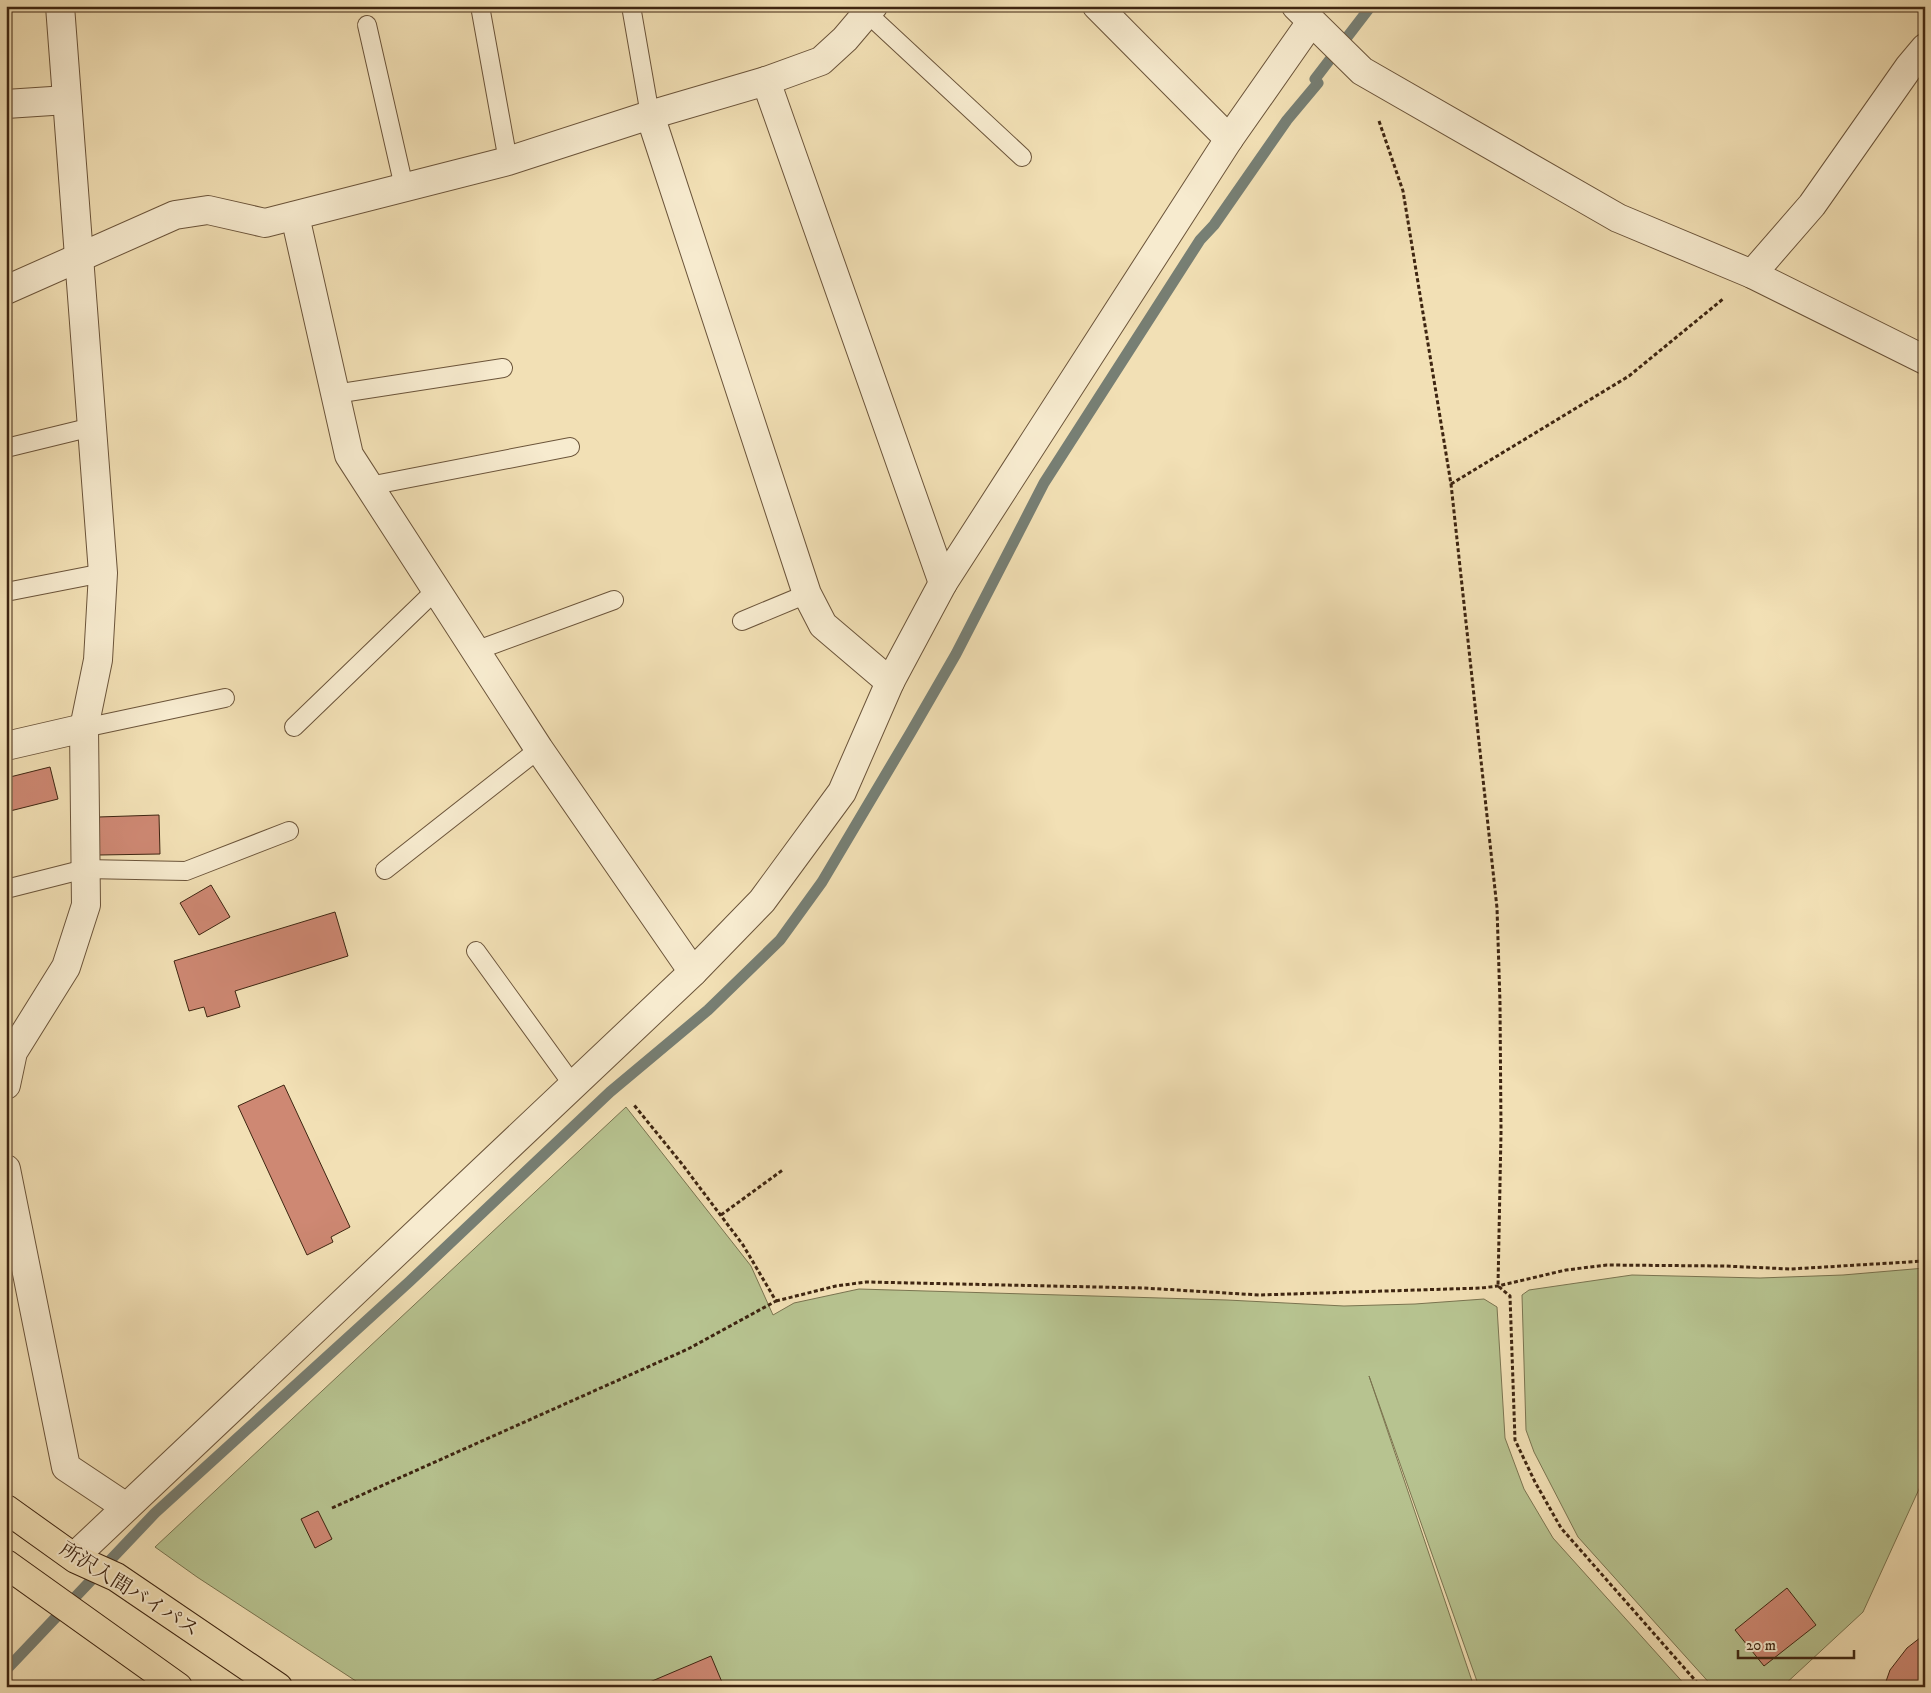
<svg xmlns="http://www.w3.org/2000/svg" width="1931" height="1693" viewBox="0 0 1931 1693" font-family="'IM FELL DW Pica','Noto Serif JP',serif">
	<style>
		.green { fill: #b7c390; stroke: #7a7450 }
		.lines { fill: none; stroke-linecap: round; stroke-linejoin: round }
		.stream { stroke: #777f74; stroke-width: 11 }
		.building { fill: #ce8873; stroke: #3e2511 }
		.service-casing { stroke: #6b543a; stroke-width: 20 }
		.minor-casing { stroke: #6b543a; stroke-width: 30 }
		.trunk-casing { stroke: #3e2511; stroke-width: 30 }
		.path { stroke: #3e2511; stroke-width: 3; stroke-dasharray: 4 2.5; stroke-linecap: butt }
		.service { stroke: #f7ebcf; stroke-width: 18 }
		.minor { stroke: #f7ebcf; stroke-width: 28 }
		.trunk { stroke: #f2e0b5; stroke-width: 28 }
		.labels { text-anchor: middle; dominant-baseline: central; stroke-width: 4; stroke-linejoin: round; paint-order: stroke }
		.street-label { font-size: 20px; fill: #3e2511; stroke: #f7ebcf }
	</style>
	<rect width="100%" height="100%" fill="#f2e0b5"/>
	<filter id="stains"><feTurbulence type="fractalNoise" baseFrequency=".004" numOctaves="4"/><feColorMatrix values="0 0 0 0 .2 0 0 0 0 .09 0 0 0 0 .02 0 0 0 .5 -.17"/></filter>
	<radialGradient id="worn" r=".72"><stop offset=".6" stop-color="#630" stop-opacity="0"/><stop offset="1" stop-color="#630" stop-opacity=".3"/></radialGradient>
	<g class="green">
		<path d="M626 1107 751 1266 773 1315 794 1303 859 1289 1227 1300 1344 1306 1415 1304 1484 1299 1497 1307 1505 1438 1524 1489 1553 1538 1687 1687H1479L1369 1376 1474 1687H365L197 1577 155 1547Z"/>
		<path d="M1925 1268V1476L1863 1612 1782 1687H1713L1578 1537 1534 1452 1526 1430 1522 1295 1529 1290 1632 1275 1760 1278 1843 1275Z"/>
	</g>
	<g class="lines">
		<path class="stream" d="M6 1670 155 1513 409 1282 610 1092 708 1010 780 940 822 882 911 732 956 654 1044 483 1200 240 1214 225 1287 120 1318 83 1315 79 1371 6"/>
	</g>
	<g class="building">
		<path d="M50 767 58 799 6 812V778Z"/>
		<path d="M159 815 160 854 99 855 98 817Z"/>
		<path d="M211 885 230 917 199 935 180 903Z"/>
		<path d="M335 912 348 956 235 991 240 1007 207 1017 204 1007 189 1011 174 961Z"/>
		<path d="M284 1085 350 1227 331 1237 333 1242 307 1255 238 1106Z"/>
		<path d="M318 1511 332 1539 315 1548 301 1519Z"/>
		<path d="M1787 1588 1816 1625 1764 1666 1735 1630Z"/>
		<path d="M1925 1634V1687H1884L1890 1670 1907 1648Z"/>
		<path d="M711 1656 724 1687H638Z"/>
	</g>
	<g class="lines">
		<defs>
			<g id="service">
				<path d="M480 6 508 161"/>
				<path d="M631 6 650 115"/>
				<path d="M867 13 1022 157"/>
				<path d="M367 25 404 187"/>
				<path d="M335 394 503 368"/>
				<path d="M6 448 92 427"/>
				<path d="M369 486 570 447"/>
				<path d="M6 592 103 573"/>
				<path d="M742 621 807 594"/>
				<path d="M475 651 614 600"/>
				<path d="M294 727 436 590"/>
				<path d="M84 728 225 698"/>
				<path d="M385 870 539 749"/>
				<path d="M6 889 85 869 186 871 289 831"/>
				<path d="M476 951 573 1085"/>
			</g>
			<g id="minor">
				<path d="M1097 6 1229 139"/>
				<path d="M1296 6 1362 71 1618 218 1752 274 1925 360"/>
				<path d="M766 81 943 583"/>
				<path d="M6 104 67 100"/>
				<path d="M650 115 807 594 823 625 890 682"/>
				<path d="M295 216 349 455 539 749 693 972"/>
				<path d="M1752 274 1812 205 1909 67 1925 48"/>
				<path d="M6 290 175 215 208 210 265 223 508 161 650 115 766 81 821 61 845 39 873 6"/>
				<path d="M6 746 84 728"/>
				<path d="M6 1085 13 1052 66 967 86 905 84 728 98 660 103 573 60 6"/>
				<path d="M6 1169 66 1467 126 1507"/>
				<path d="M74 1557 693 972 762 901 842 792 890 682 943 583 1229 139 1311 22"/>
			</g>
			<g id="trunk">
				<path d="M6 1509 76 1559 116 1577 278 1687"/>
				<path d="M6 1564 178 1687"/>
			</g>
		</defs>
		<use href="#service" class="service-casing"/>
		<use href="#minor" class="minor-casing"/>
		<use href="#trunk" class="trunk-casing"/>
		<g class="path">
			<path d="M1379 121 1403 191 1451 484 1497 908 1500 1003 1501 1132 1498 1286 1510 1296 1515 1440 1535 1482 1561 1528 1701 1687"/>
			<path d="M1451 484 1629 376 1723 299"/>
			<path d="M721 1215 784 1169"/>
			<path d="M776 1301 836 1286 866 1282 1144 1288 1259 1295 1481 1288 1498 1286 1566 1270 1607 1265 1724 1266 1791 1269 1925 1261"/>
			<path d="M332 1508 688 1349 776 1301 743 1245 682 1164 634 1105"/>
		</g>
		<use href="#service" class="service"/>
		<use href="#minor" class="minor"/>
		<use href="#trunk" class="trunk"/>
	</g>
	<g class="labels">
		<g class="street-label">
			<text transform="translate(129 1590) rotate(32)">所沢入間バイパス</text>
		</g>
	</g>
	<rect width="1931" height="1693" fill="none" stroke="#f2e0b5" stroke-width="25"/>
	<rect x="8" y="8" width="1916" height="1678" fill="none" stroke="#3e2511" stroke-width="2.5"/>
	<rect x="12" y="12" width="1906" height="1668" fill="none" stroke="#3e2511"/>
	<path d="M1738 1650v8h116v-8" fill="none" stroke="#3e2511" stroke-width="2.5"/>
	<text x="1746" y="1650" font-size="15" fill="#3e2511" stroke="#f7ebcf" stroke-width="4" paint-order="stroke">20 m</text>
	<rect width="100%" height="100%" filter="url(#stains)"/>
	<rect width="100%" height="100%" fill="url(#worn)"/>
</svg>
